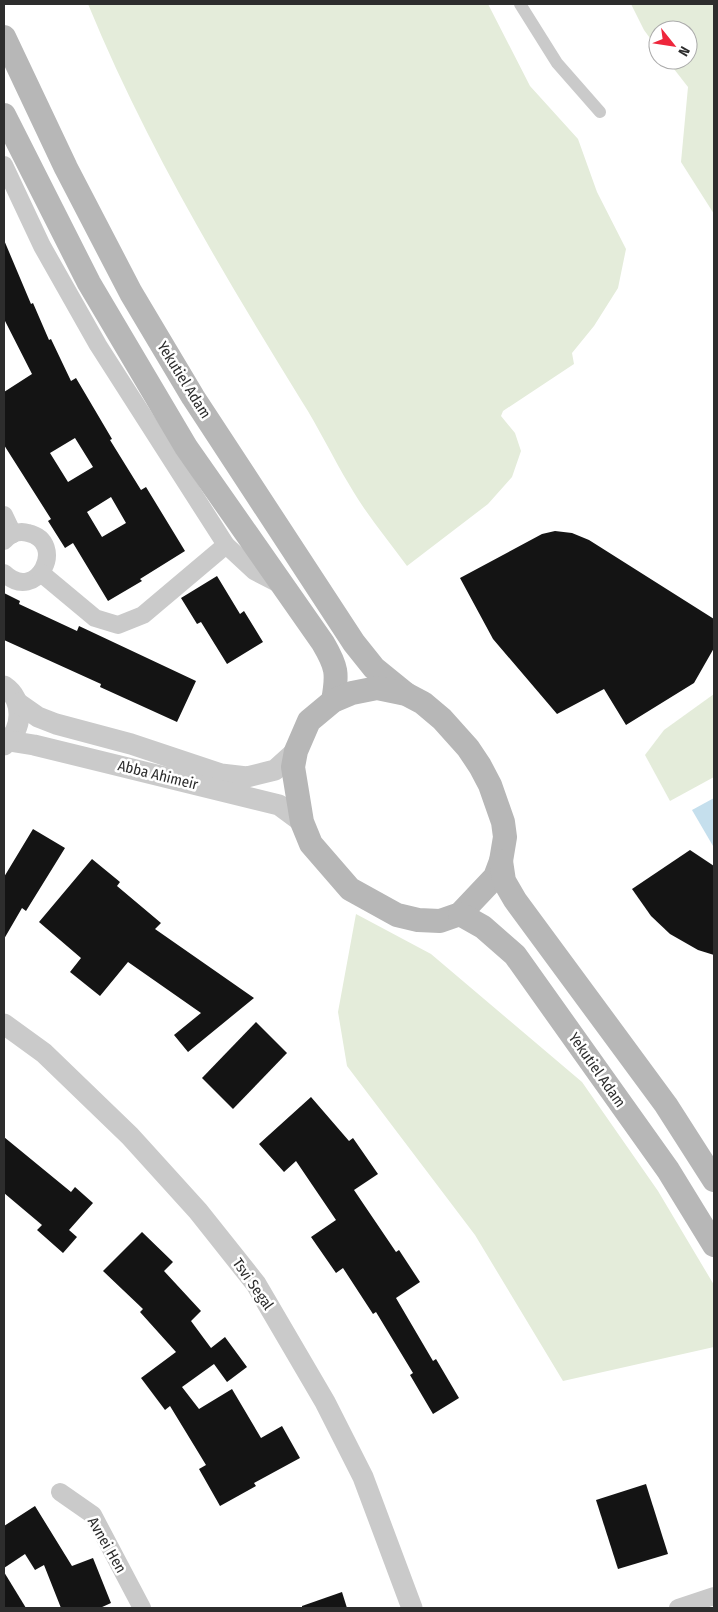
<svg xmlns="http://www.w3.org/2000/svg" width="718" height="1612" viewBox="0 0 718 1612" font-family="'Fira Sans Condensed',sans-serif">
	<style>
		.green { fill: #e4ecda }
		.water { fill: #c5dfed }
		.building { fill: #141414; fill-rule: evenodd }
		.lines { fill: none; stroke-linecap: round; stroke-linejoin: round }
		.pedestrian { stroke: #cacaca; stroke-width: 12 }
		.minor { stroke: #cacaca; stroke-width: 18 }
		.tertiary { stroke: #cacaca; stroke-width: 21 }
		.secondary { stroke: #b7b7b7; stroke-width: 24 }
		.labels { text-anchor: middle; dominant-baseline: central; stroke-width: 5; stroke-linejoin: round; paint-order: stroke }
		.street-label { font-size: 15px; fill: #2d2d2d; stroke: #fff }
	</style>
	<rect width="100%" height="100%" fill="#fff"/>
	<g class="green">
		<path d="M88 4H488L530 86 578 139 597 192 626 249 618 288 594 326 572 353 574 364 503 411 501 416 515 433 521 451 512 477 488 504 407 566C388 540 366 514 350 486 333 458 319 428 301 400 222 272 145 143 88 4Z"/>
		<path d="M631 4H714V214L681 162 688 87 667 60H688V30H658V49L644 30Z"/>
		<path d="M714 694V777L670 801 645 755 664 730Z"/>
		<path d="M356 914 431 954 582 1082 658 1191 714 1285V1347L563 1381 475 1235 347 1066 338 1012Z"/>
	</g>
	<path class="water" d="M714 798V845L713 846 692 810Z"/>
	<g class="building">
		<path d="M4 240 31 304 33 303 49 340 51 339 71 381 76 378 112 439 110 440 141 490 146 487 185 551 140 579 142 581 108 601 73 543 65 548 48 521 51 519 4 445V392L32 374 4 319ZM75 438 93 467 68 482 50 453ZM111 497 126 523 102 537 87 512Z"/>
		<path d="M555 531 572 533 589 540 714 619V648L694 683 626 725 604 689 557 714 493 639 460 578 542 534Z"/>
		<path d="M217 576 240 614 244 611 263 642 227 664 201 622 197 624 181 598Z"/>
		<path d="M4 593 20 601 19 604 77 631 79 626 196 681 177 722 100 687 101 684 4 640Z"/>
		<path d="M33 829 65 848 26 911 22 908 4 939V877Z"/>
		<path d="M690 850 714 866V955L698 950 670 934 651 916 632 889Z"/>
		<path d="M92 859 120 882 117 886 161 923 155 929 254 998 188 1052 174 1035 201 1013 128 962 100 996 70 972 81 958 39 922Z"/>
		<path d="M256 1022 287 1053 233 1109 202 1078Z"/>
		<path d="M311 1097 349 1141 353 1138 378 1174 354 1190 396 1252 399 1250 420 1282 396 1298 433 1361 436 1359 459 1398 433 1414 410 1375 413 1373 376 1312 373 1314 343 1268 336 1273 311 1237 336 1220 296 1161 284 1172 259 1144Z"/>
		<path d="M4 1137 71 1192 75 1187 93 1203 69 1230 77 1237 63 1253 37 1230 42 1225 4 1193Z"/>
		<path d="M142 1232 173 1262 164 1271 201 1311 191 1321 211 1348 225 1337 247 1367 227 1382 214 1364 182 1387 199 1409 232 1389 261 1438 282 1426 300 1458 254 1483 256 1486 220 1506 199 1469 206 1465 170 1406 165 1410 141 1378 176 1352 140 1312 143 1309 103 1271Z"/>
		<path d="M646 1484 668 1554 618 1569 596 1500Z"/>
		<path d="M35 1506 72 1566 93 1558 111 1603 100 1608H61L44 1565 35 1570 25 1554 4 1568V1526Z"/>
		<path d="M4 1572 26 1608H4Z"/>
		<path d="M342 1592 347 1608H302V1606Z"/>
	</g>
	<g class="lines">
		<path class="pedestrian" d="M520 4 557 63 600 112"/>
		<g class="minor">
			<path d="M4 165 42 246 98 345 226 545 254 571 281 585"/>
			<path d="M4 515 13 534"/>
			<path d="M4 541C10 534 19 530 28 533 68 542 37 605 4 573"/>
			<path d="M41 573 95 618 118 625 143 615 226 545"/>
			<path d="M60 1492 93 1515 142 1608"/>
			<path d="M678 1608 714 1596"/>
		</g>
		<g class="tertiary">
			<path d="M4 686C25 700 23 730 4 745"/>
			<path d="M18 703 38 717 56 724 131 744 221 774 247 777 275 770 296 751"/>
			<path d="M9 741 34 745 279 805 302 822"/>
			<path d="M4 1024 44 1053 130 1136 198 1211 256 1284 325 1402 363 1477 412 1608"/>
		</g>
		<g class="secondary">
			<path d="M4 37 66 168 131 293 193 397 354 643 374 668 406 694"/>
			<path d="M4 115 89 283 186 447 323 643C337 667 338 673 333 701"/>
			<path d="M377 688 406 694 423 703 442 719 468 748 480 766 490 785 503 822 505 837 501 861 495 877 460 914 440 921 418 920 397 915 350 889 311 844 302 822 293 767 296 751 309 721 333 701 352 693Z"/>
			<path d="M501 861 504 881 515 900 666 1105 714 1180"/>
			<path d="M460 914 483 927 515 955 668 1170 714 1245"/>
		</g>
	</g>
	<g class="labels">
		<g class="street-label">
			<text transform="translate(184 380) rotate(58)">Yekutiel Adam</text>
			<text transform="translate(158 775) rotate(14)">Abba Ahimeir</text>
			<text transform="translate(597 1070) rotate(55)">Yekutiel Adam</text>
			<text transform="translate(253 1284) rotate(55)">Tsvi Segal</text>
			<text transform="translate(107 1545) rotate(60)">Avnei Hen</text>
		</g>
	</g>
	<rect width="718" height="1612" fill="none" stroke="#2d2d2d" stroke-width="10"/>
	<g transform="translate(673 45) rotate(120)"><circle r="24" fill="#ffffff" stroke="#ababab"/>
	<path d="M0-4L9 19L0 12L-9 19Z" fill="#ee263c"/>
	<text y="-8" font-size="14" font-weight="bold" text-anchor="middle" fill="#2d2d2d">N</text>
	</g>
</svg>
